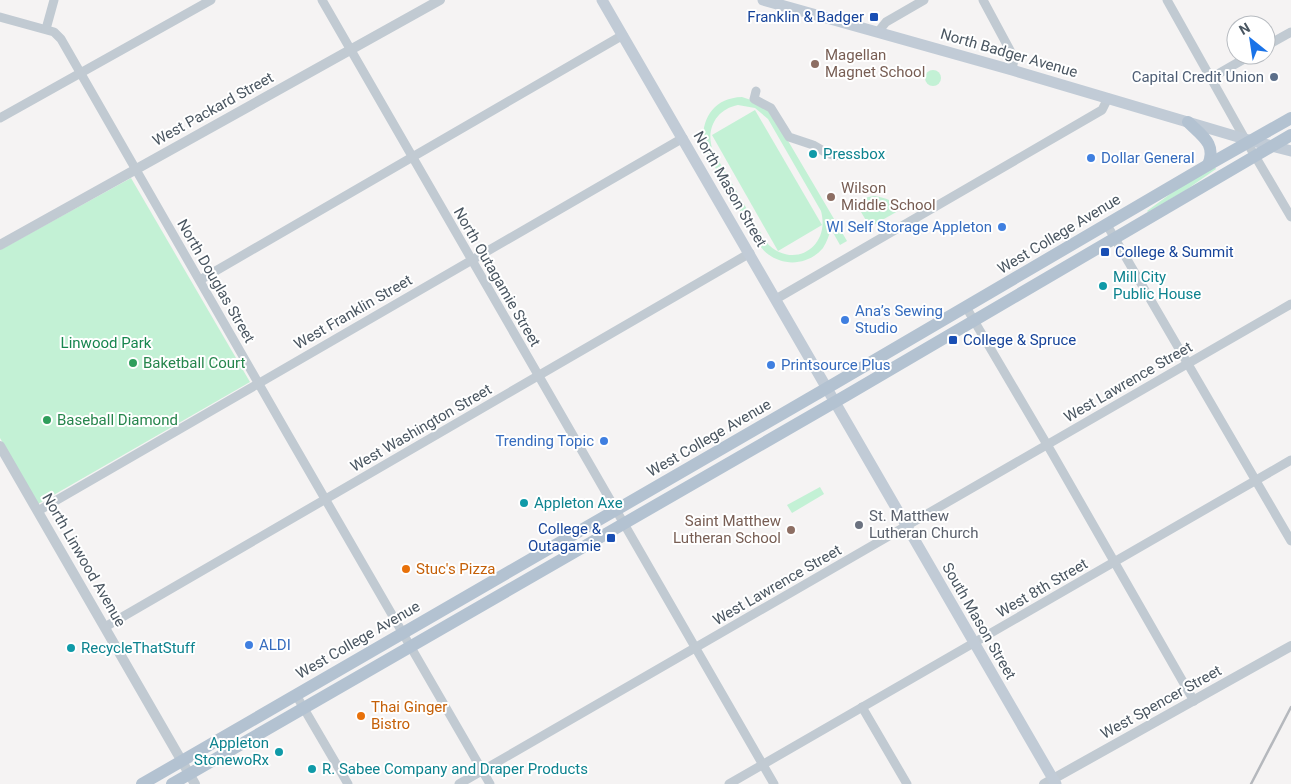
<svg xmlns="http://www.w3.org/2000/svg" width="1291" height="784" viewBox="0 0 1291 784" font-family="Roboto,sans-serif">
	<style>
		.green { fill: #c3f1d5; fill-rule: evenodd }
		.lines { fill: none; stroke-linecap: round; stroke-linejoin: round }
		.minor { stroke: #c1cad2; stroke-width: 9 }
		.tertiary { stroke: #c1cad2; stroke-width: 10 }
		.secondary { stroke: #c1cbd6; stroke-width: 11 }
		.primary { stroke: #b3c2d1; stroke-width: 12 }
		.rail { stroke: #b5b8bd; stroke-width: 2.5 }
		.transit-dot { fill: #1a4fb4; stroke: #fff; stroke-width: 2 }
		.education-dot { fill: #8d6e63; stroke: #fff; stroke-width: 2 }
		.service-dot { fill: #5c6f8a; stroke: #fff; stroke-width: 2 }
		.culture-dot { fill: #0f9aa8; stroke: #fff; stroke-width: 2 }
		.shop-dot { fill: #3f7fe0; stroke: #fff; stroke-width: 2 }
		.leisure-dot { fill: #2e9e5b; stroke: #fff; stroke-width: 2 }
		.worship-dot { fill: #6b7280; stroke: #fff; stroke-width: 2 }
		.food-dot { fill: #e8710a; stroke: #fff; stroke-width: 2 }
		.labels { text-anchor: middle; dominant-baseline: central; stroke-width: 4; stroke-linejoin: round; paint-order: stroke }
		.transit-label { font-size: 15px; fill: #164399; stroke: #fff; text-anchor: end }
		.street-label { font-size: 15px; fill: #4a5661; stroke: #fff }
		.education-label { font-size: 15px; fill: #785e54; stroke: #fff; text-anchor: start }
		.service-label { font-size: 15px; fill: #4e5e75; stroke: #fff; text-anchor: end }
		.culture-label { font-size: 15px; fill: #0d838f; stroke: #fff; text-anchor: start }
		.shop-label { font-size: 15px; fill: #366cbe; stroke: #fff; text-anchor: start }
		.park-label { font-size: 15px; fill: #17864f; stroke: #fff }
		.leisure-label { font-size: 15px; fill: #27864d; stroke: #fff; text-anchor: start }
		.worship-label { font-size: 15px; fill: #5b616d; stroke: #fff; text-anchor: start }
		.food-label { font-size: 15px; fill: #c56008; stroke: #fff; text-anchor: start }
	</style>
	<rect width="100%" height="100%" fill="#f5f3f3"/>
	<g class="green">
		<circle cx="933" cy="78" r="8"/>
		<path d="M742 97 760 103 774 117 847 241 840 245 831 229C829 235 827 242 823 248 806 268 776 267 760 246L703 146C701 119 713 98 742 97ZM738 105 755 108 768 119 821 211C831 248 792 271 766 242L713 151C705 130 716 109 738 105Z"/>
		<path d="M755 110 822 225 778 251 712 135Z"/>
		<path d="M1215 167 1216 169 1186 190 1148 212 1147 211 1177 189Z"/>
		<path d="M131 178 250 382 38 504 0 438V250Z"/>
		<path d="M875 196C885 198 896 200 898 211L870 227 861 212 862 200 868 197Z"/>
		<path d="M820 487 824 494 792 513 787 505Z"/>
	</g>
	<g class="lines">
		<g class="minor">
			<path d="M322 0 774 784"/>
			<path d="M983 0 1012 54 1014 59 1012 70"/>
			<path d="M1167 0 1245 139 1291 217"/>
			<path d="M0 17 54 32 61 39C202 288 347 536 490 784"/>
			<path d="M46 29 54 0"/>
			<path d="M878 32 886 22 924 0"/>
			<path d="M1266 46 1291 32"/>
			<path d="M1211 78 1251 55"/>
			<path d="M756 91 754 99 771 108 789 137 813 145 825 152 835 156"/>
			<path d="M0 118 211 0"/>
			<path d="M1107 225 1291 541"/>
			<path d="M200 280 623 35"/>
			<path d="M776 299 1102 110 1108 98"/>
			<path d="M966 307 1052 453 1194 701"/>
			<path d="M38 511 683 138"/>
			<path d="M105 627 750 253"/>
			<path d="M296 695 348 784"/>
			<path d="M862 707 907 784"/>
			<path d="M459 784 1291 304"/>
			<path d="M729 784 1291 460"/>
		</g>
		<g class="tertiary">
			<path d="M0 245 440 0"/>
			<path d="M0 446 195 784"/>
			<path d="M1044 784 1291 646"/>
		</g>
		<g class="secondary">
			<path d="M602 0 1056 784"/>
			<path d="M763 0 1012 70 1245 139 1291 151"/>
		</g>
		<g class="primary">
			<path d="M1188 122C1202 136 1217 144 1208 165"/>
			<path d="M142 784 827 388 1208 165 1291 118"/>
			<path d="M172 784 847 395 1291 135"/>
		</g>
		<path class="rail" d="M1251 784 1291 707"/>
	</g>
	<g class="transit-dot">
		<rect x="869" y="12" width="10" height="10" rx="2.5"/>
		<rect x="1100" y="247" width="10" height="10" rx="2.5"/>
		<rect x="948" y="335" width="10" height="10" rx="2.5"/>
		<rect x="606" y="533" width="10" height="10" rx="2.5"/>
	</g>
	<g class="education-dot">
		<circle cx="815" cy="64" r="5"/>
		<circle cx="831" cy="197" r="5"/>
		<circle cx="791" cy="530" r="5"/>
	</g>
	<circle class="service-dot" cx="1274" cy="77" r="5"/>
	<g class="culture-dot">
		<circle cx="813" cy="154" r="5"/>
		<circle cx="1103" cy="286" r="5"/>
		<circle cx="524" cy="503" r="5"/>
		<circle cx="71" cy="648" r="5"/>
		<circle cx="279" cy="752" r="5"/>
		<circle cx="312" cy="769" r="5"/>
	</g>
	<g class="shop-dot">
		<circle cx="1091" cy="158" r="5"/>
		<circle cx="1002" cy="227" r="5"/>
		<circle cx="845" cy="320" r="5"/>
		<circle cx="771" cy="365" r="5"/>
		<circle cx="604" cy="441" r="5"/>
		<circle cx="249" cy="645" r="5"/>
	</g>
	<g class="leisure-dot">
		<circle cx="133" cy="363" r="5"/>
		<circle cx="47" cy="420" r="5"/>
	</g>
	<circle class="worship-dot" cx="859" cy="525" r="5"/>
	<g class="food-dot">
		<circle cx="406" cy="569" r="5"/>
		<circle cx="361" cy="716" r="5"/>
	</g>
	<g class="labels">
		<g class="transit-label">
			<text x="864" y="17">Franklin &amp; Badger</text>
			<text x="1115" y="252" text-anchor="start">College &amp; Summit</text>
			<text x="963" y="340" text-anchor="start">College &amp; Spruce</text>
			<text x="601" y="529">College &amp;<tspan x="601" dy="17">Outagamie</tspan></text>
		</g>
		<g class="street-label">
			<text transform="translate(1009 53) rotate(16)">North Badger Avenue</text>
			<text transform="translate(213 109) rotate(-29)">West Packard Street</text>
			<text transform="translate(730 189) rotate(60)">North Mason Street</text>
			<text transform="translate(1059 234) rotate(-31)">West College Avenue</text>
			<text transform="translate(497 277) rotate(60)">North Outagamie Street</text>
			<text transform="translate(216 281) rotate(60)">North Douglas Street</text>
			<text transform="translate(353 312) rotate(-30)">West Franklin Street</text>
			<text transform="translate(1128 382) rotate(-30)">West Lawrence Street</text>
			<text transform="translate(421 428) rotate(-30)">West Washington Street</text>
			<text transform="translate(709 438) rotate(-30)">West College Avenue</text>
			<text transform="translate(84 560) rotate(60)">North Linwood Avenue</text>
			<text transform="translate(777 585) rotate(-30)">West Lawrence Street</text>
			<text transform="translate(1042 588) rotate(-30)">West 8th Street</text>
			<text transform="translate(979 621) rotate(60)">South Mason Street</text>
			<text transform="translate(358 640) rotate(-30)">West College Avenue</text>
			<text transform="translate(1161 702) rotate(-29)">West Spencer Street</text>
		</g>
		<g class="education-label">
			<text x="825" y="55">Magellan<tspan x="825" dy="17">Magnet School</tspan></text>
			<text x="841" y="188">Wilson<tspan x="841" dy="17">Middle School</tspan></text>
			<text x="781" y="521" text-anchor="end">Saint Matthew<tspan x="781" dy="17">Lutheran School</tspan></text>
		</g>
		<g class="service-label">
			<text x="1264" y="77">Capital Credit Union</text>
		</g>
		<g class="culture-label">
			<text x="823" y="154">Pressbox</text>
			<text x="1113" y="277">Mill City<tspan x="1113" dy="17">Public House</tspan></text>
			<text x="534" y="503">Appleton Axe</text>
			<text x="81" y="648">RecycleThatStuff</text>
			<text x="269" y="743" text-anchor="end">Appleton<tspan x="269" dy="17">StonewoRx</tspan></text>
			<text x="322" y="769">R. Sabee Company and Draper Products</text>
		</g>
		<g class="shop-label">
			<text x="1101" y="158">Dollar General</text>
			<text x="992" y="227" text-anchor="end">WI Self Storage Appleton</text>
			<text x="855" y="311">Ana’s Sewing<tspan x="855" dy="17">Studio</tspan></text>
			<text x="781" y="365">Printsource Plus</text>
			<text x="594" y="441" text-anchor="end">Trending Topic</text>
			<text x="259" y="645">ALDI</text>
		</g>
		<g class="park-label">
			<text x="106" y="343">Linwood Park</text>
		</g>
		<g class="leisure-label">
			<text x="143" y="363">Baketball Court</text>
			<text x="57" y="420">Baseball Diamond</text>
		</g>
		<g class="worship-label">
			<text x="869" y="516">St. Matthew<tspan x="869" dy="17">Lutheran Church</tspan></text>
		</g>
		<g class="food-label">
			<text x="416" y="569">Stuc's Pizza</text>
			<text x="371" y="707">Thai Ginger<tspan x="371" dy="17">Bistro</tspan></text>
		</g>
	</g>
	<g transform="translate(1251 40) rotate(330)"><circle r="24" fill="#ffffff" stroke="#b7bbc0"/>
	<path d="M0-4L9 19L0 12L-9 19Z" fill="#1a73e8"/>
	<text y="-8" font-size="14" font-weight="bold" text-anchor="middle" fill="#4a5661">N</text>
	</g>
</svg>
